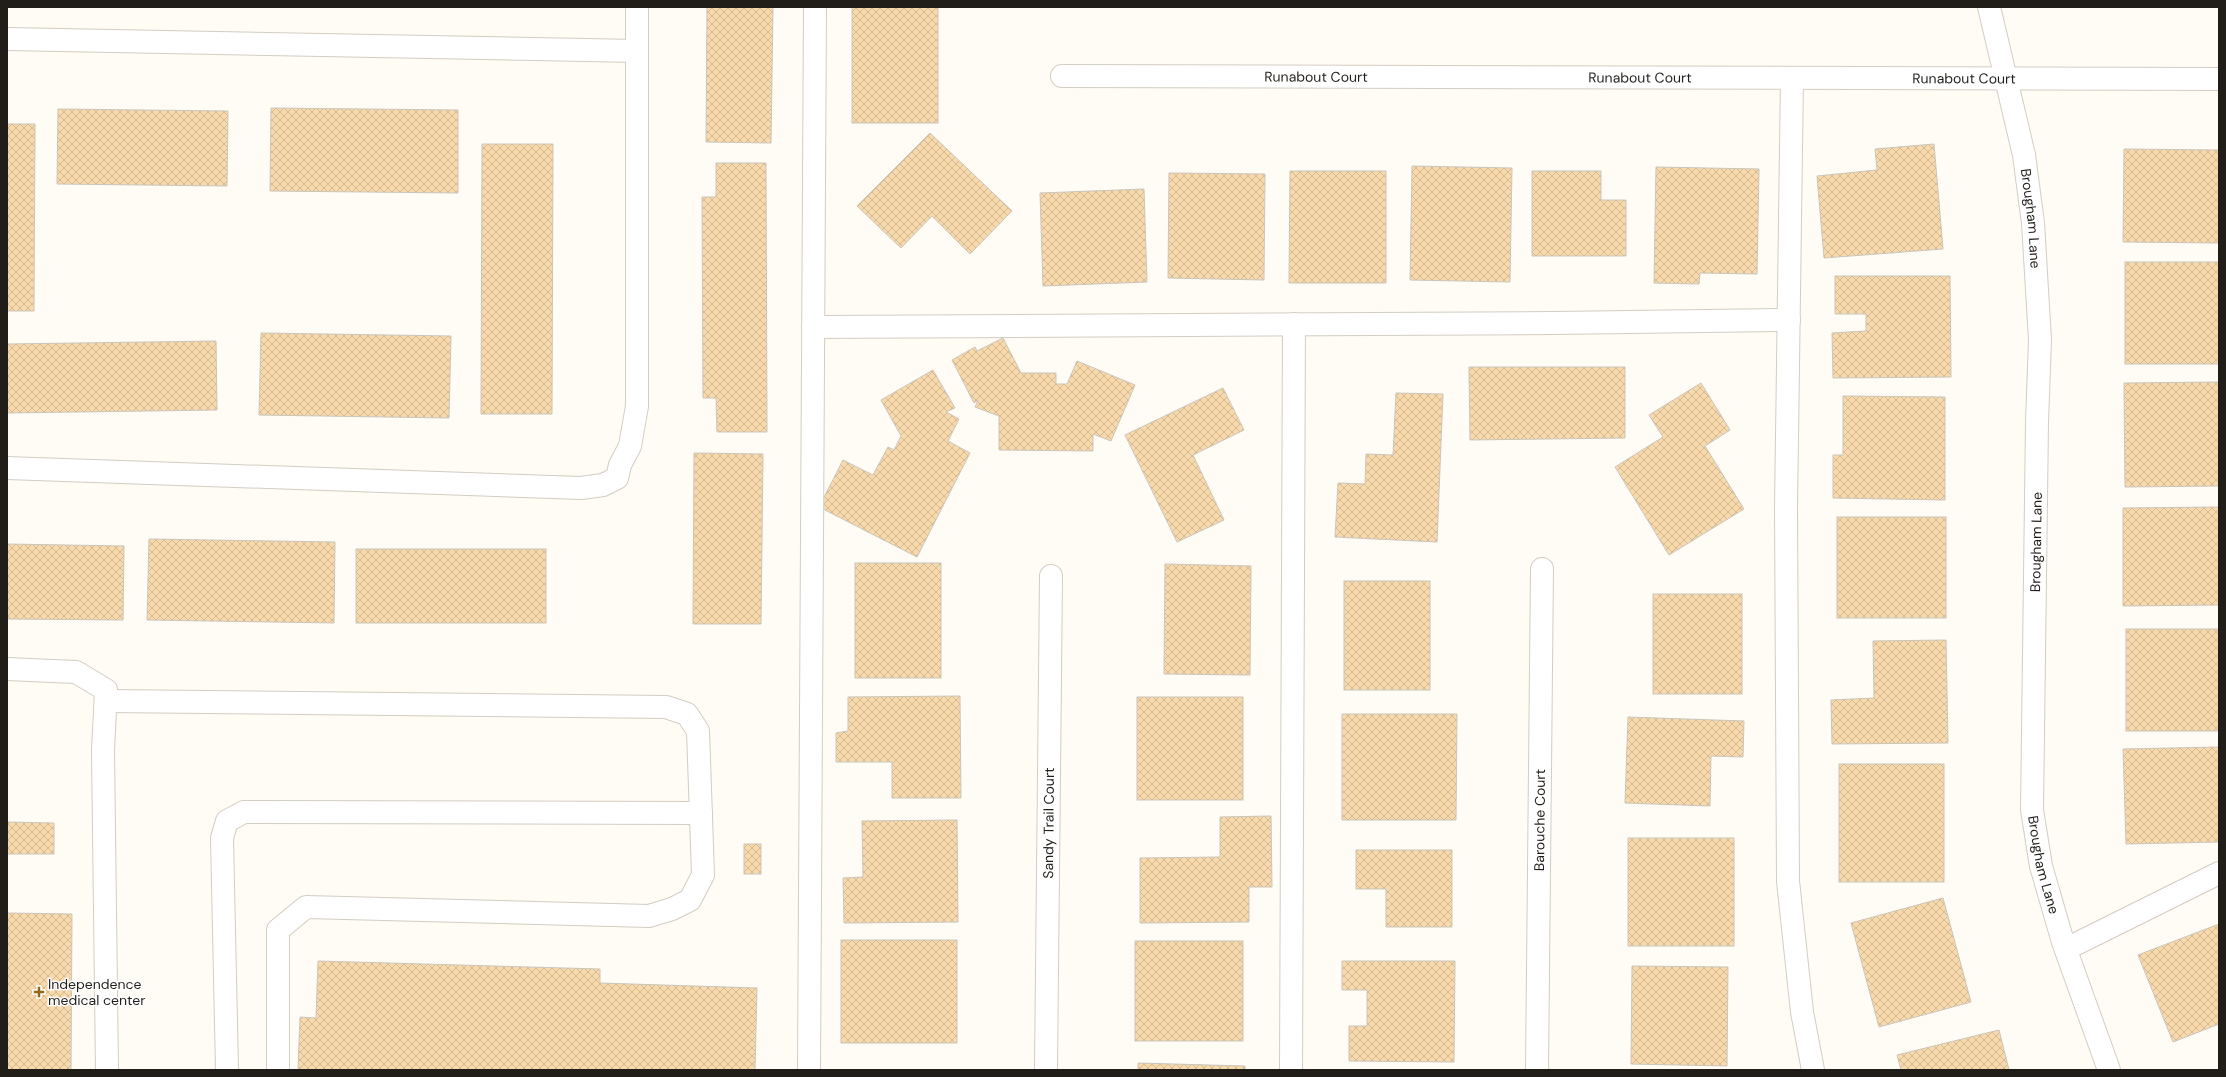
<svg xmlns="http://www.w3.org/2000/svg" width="2226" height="1077" viewBox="0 0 2226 1077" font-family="'DM Sans',sans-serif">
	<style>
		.building { fill: url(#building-cross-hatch); stroke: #cbc5bb }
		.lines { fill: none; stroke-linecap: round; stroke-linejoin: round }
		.minor-casing { stroke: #d3cdc2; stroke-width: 24 }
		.minor { stroke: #fff; stroke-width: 22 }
		.poi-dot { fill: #936812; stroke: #fff; stroke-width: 1.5 }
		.labels { text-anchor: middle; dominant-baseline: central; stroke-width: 3; stroke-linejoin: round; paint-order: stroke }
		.street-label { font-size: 14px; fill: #211e1a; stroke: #fff }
		.poi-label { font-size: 14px; fill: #211e1a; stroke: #fff; text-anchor: start }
	</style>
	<defs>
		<pattern id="building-cross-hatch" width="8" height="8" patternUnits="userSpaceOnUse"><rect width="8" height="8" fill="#f7d9ac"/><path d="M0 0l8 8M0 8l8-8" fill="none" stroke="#d3ba93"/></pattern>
	</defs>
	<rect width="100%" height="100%" fill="#fffbf5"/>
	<g class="building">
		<path d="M707 7H773L771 143 706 142Z"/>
		<rect x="852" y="7" width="86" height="116"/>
		<path d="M271 108 458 110V193L270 191Z"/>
		<path d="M58 109 228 111 227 186 57 184Z"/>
		<path d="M7 124H35L34 311H7Z"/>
		<path d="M930 133 1012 211 970 254 932 216 901 248 857 206Z"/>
		<path d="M482 144H553L552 414H481Z"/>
		<path d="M1934 144 1943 249 1824 258 1817 176 1877 170 1875 149Z"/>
		<path d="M2124 149 2219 150V243L2123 242Z"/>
		<path d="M716 163H766L767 432H717L716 398H703L702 197H716Z"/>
		<path d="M1412 166 1512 168 1510 282 1410 280Z"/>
		<path d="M1656 167 1759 169 1757 274 1700 273 1699 284 1654 283Z"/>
		<path d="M1290 171H1386V283H1289Z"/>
		<path d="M1532 171H1601V200H1626V256H1532Z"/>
		<path d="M1169 173 1265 174 1264 280 1168 278Z"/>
		<path d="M1144 189 1147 282 1043 286 1040 193Z"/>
		<rect x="2125" y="262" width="94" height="102"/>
		<path d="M1835 276H1950L1951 377 1833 378 1832 333 1866 331V314H1835Z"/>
		<path d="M261 333 451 336 449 418 259 415Z"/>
		<path d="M1003 338 1021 373H1056V384H1067L1077 361 1135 385 1111 441 1093 434V451L999 450V416L975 407 978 400 974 403 952 360 975 347 977 351Z"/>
		<path d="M216 341 217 410 7 413V344Z"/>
		<path d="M1469 367H1625V438L1470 440Z"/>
		<path d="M933 370 955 408 946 412 959 419 948 441 970 453 917 557 819 507 843 460 873 475 888 447 894 450 901 436 881 400Z"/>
		<path d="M2219 382V486L2125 487 2124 383Z"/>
		<path d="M1701 383 1730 430 1705 446 1744 509 1669 555 1615 467 1663 437 1649 415Z"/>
		<path d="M1223 388 1244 430 1193 455 1224 520 1177 542 1125 435Z"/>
		<path d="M1396 393 1443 394 1437 542 1335 537 1338 483 1365 484 1366 454 1393 455Z"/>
		<path d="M1843 396 1945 397V500L1833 498V455H1843Z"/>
		<path d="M694 453 763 454 761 624H693Z"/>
		<path d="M2219 507V605L2123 606V508Z"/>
		<rect x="1837" y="517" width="109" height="101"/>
		<path d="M149 539 335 542 334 623 147 620Z"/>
		<path d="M7 544 124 546 123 620 7 619Z"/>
		<rect x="356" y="549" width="190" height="74"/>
		<rect x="855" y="563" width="86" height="115"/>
		<path d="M1165 564 1251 566 1250 675 1164 674Z"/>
		<rect x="1344" y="581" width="86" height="109"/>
		<rect x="1653" y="594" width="89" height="100"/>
		<rect x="2126" y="629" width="93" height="102"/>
		<path d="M1946 640 1948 743 1832 744 1831 700 1874 698 1873 641Z"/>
		<path d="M960 696 961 798H892V762H836V733L848 731V697Z"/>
		<rect x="1137" y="697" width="106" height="103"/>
		<path d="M1342 714H1457L1456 820H1342Z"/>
		<path d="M1628 717 1744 721 1743 757 1711 756 1710 806 1625 803Z"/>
		<path d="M2219 747V842L2126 844 2123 749Z"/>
		<rect x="1839" y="764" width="105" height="118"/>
		<path d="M1271 816 1272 887H1249V922L1140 923V858L1220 857V817Z"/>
		<path d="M957 820 958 922 844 923 843 878 863 877 862 821Z"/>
		<path d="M7 822 54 823V854H7Z"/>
		<rect x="1628" y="838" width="106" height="108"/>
		<rect x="744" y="844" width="17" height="30"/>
		<path d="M1356 850H1452V927H1386V889H1356Z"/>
		<path d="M1943 898 1971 1002 1879 1027 1851 923Z"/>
		<path d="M7 913 72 914 71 1070H7Z"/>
		<path d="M2219 924V1024L2173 1042 2138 955Z"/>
		<rect x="841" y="940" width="116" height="103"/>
		<rect x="1135" y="941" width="108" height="100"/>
		<path d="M318 961 600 969V983L757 988 755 1070H298L300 1017 316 1018Z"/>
		<path d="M1342 961H1455L1454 1062 1349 1061V1026H1367V990H1342Z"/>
		<path d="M1632 966 1728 967 1727 1066 1631 1064Z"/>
		<path d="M1999 1030 2009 1070H1901L1897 1055Z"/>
		<path d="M1138 1063 1245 1066V1070H1138Z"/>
	</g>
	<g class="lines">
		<defs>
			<g id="minor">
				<path id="s1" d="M1989 7 2024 155 2033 223 2040 340 2037 422 2032 810 2041 866 2063 942 2109 1070"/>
				<path d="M7 39 637 51"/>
				<path id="s2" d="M1062 76 2219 79"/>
				<path d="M1792 78 1786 508 1788 881 1802 1012 1813 1070"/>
				<path d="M813 327 1554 323 1789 320"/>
				<path d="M7 468 581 488 603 485 617 478 620 465 630 446 637 406V7"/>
				<path d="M7 669 76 672 106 690 103 750 107 1070"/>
				<path d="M106 701 666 707 687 714 698 731 703 875 690 900 672 909 649 916 306 907 278 930V1070"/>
				<path d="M2066 949 2219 873"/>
				<path d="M227 1070 222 838 227 821 244 812 701 813"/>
				<path d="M809 1070 815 7"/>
				<path id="s3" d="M1046 1070 1051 576"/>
				<path d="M1291 1070 1294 324"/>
				<path id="s4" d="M1537 1070 1542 569"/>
			</g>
		</defs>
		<use href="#minor" class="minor-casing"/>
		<use href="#minor" class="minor"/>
	</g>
	<path class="poi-dot" d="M37 986h4v4h4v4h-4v4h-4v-4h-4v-4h4z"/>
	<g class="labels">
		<g class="street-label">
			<text stroke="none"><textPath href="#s2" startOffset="254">Runabout Court</textPath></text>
			<text stroke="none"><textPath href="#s2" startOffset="578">Runabout Court</textPath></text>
			<text stroke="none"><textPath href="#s2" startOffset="902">Runabout Court</textPath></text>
			<text stroke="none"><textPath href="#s1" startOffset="216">Brougham Lane</textPath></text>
			<text transform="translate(2036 542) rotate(-89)">Brougham Lane</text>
			<text stroke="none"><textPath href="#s4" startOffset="250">Barouche Court</textPath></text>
			<text stroke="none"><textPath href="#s3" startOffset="247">Sandy Trail Court</textPath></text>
			<text stroke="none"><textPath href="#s1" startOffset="864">Brougham Lane</textPath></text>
		</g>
		<g class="poi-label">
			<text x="48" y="984">Independence<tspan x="48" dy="16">medical center</tspan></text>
		</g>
	</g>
	<rect width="2226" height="1077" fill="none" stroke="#211e1a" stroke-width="16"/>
</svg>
